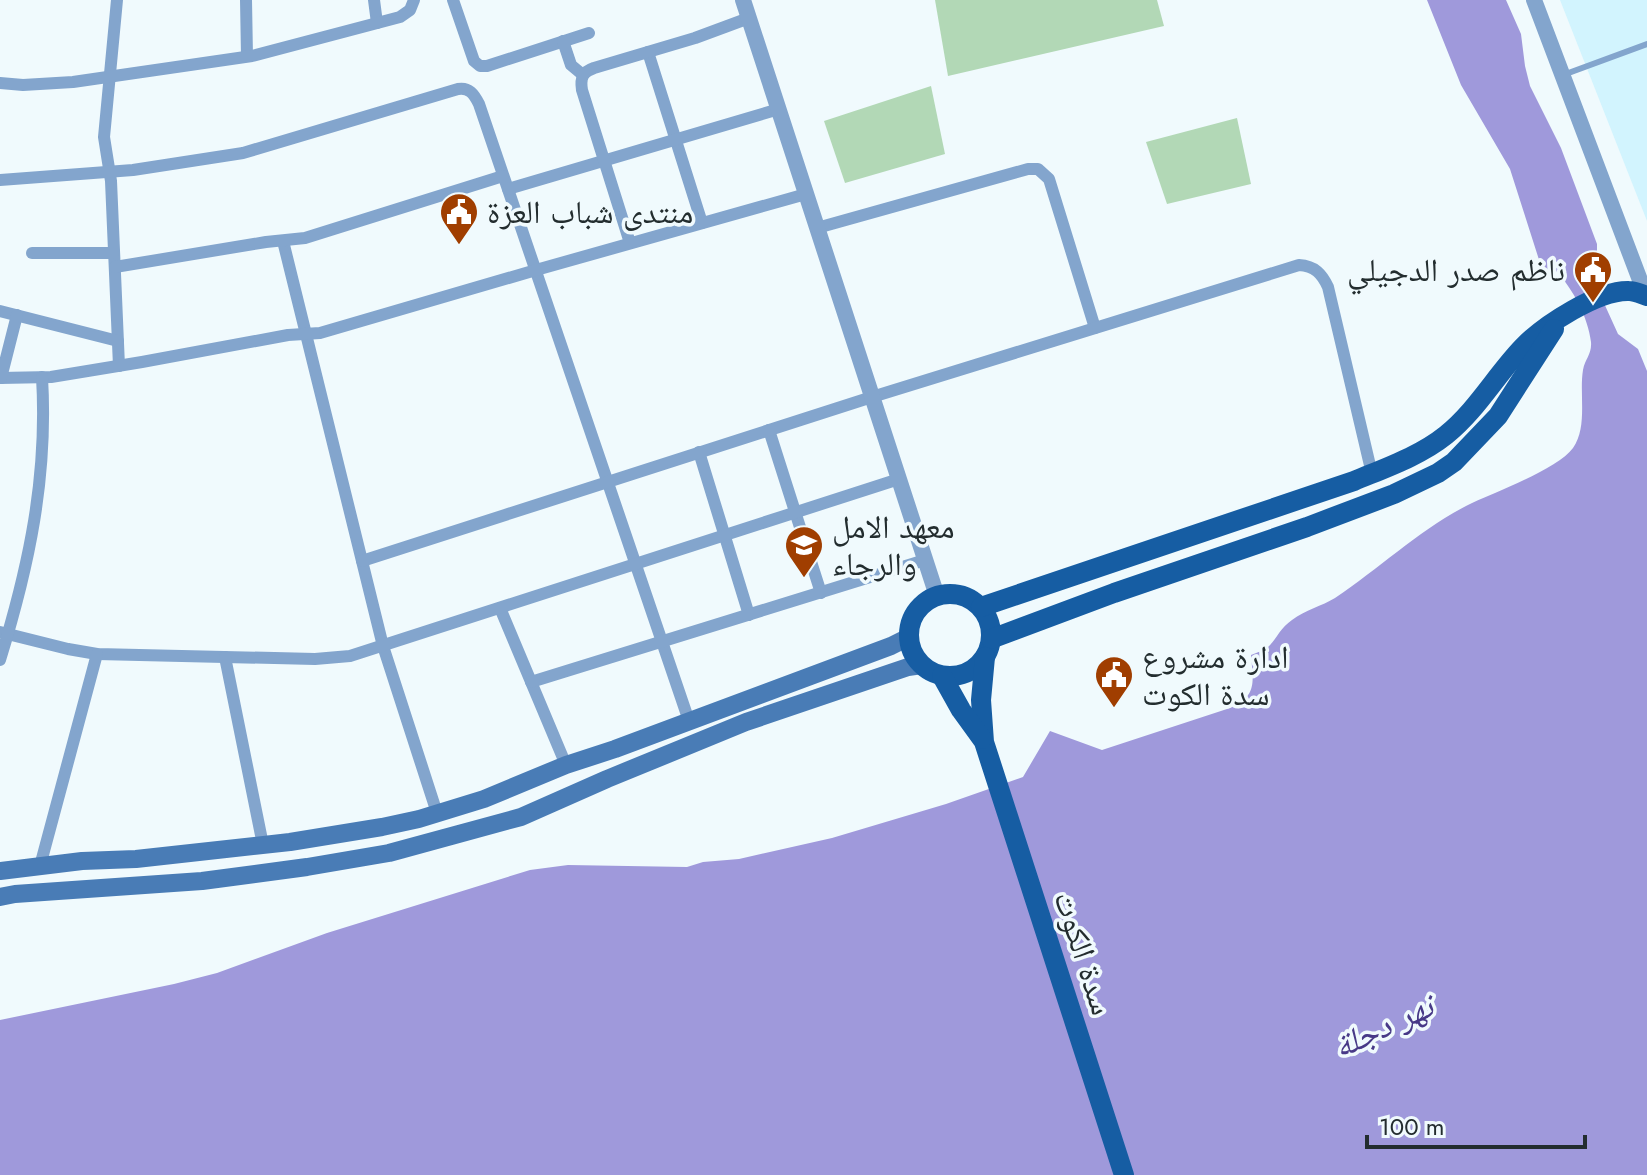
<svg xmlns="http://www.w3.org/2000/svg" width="1647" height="1175" viewBox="0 0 1647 1175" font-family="Jost,'Noto Naskh Arabic',sans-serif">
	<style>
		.built { fill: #d2f4fe }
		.green { fill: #b2d8b6 }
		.water { fill: #9f99db }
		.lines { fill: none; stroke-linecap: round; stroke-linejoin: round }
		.service { stroke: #83a5cd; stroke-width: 6 }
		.minor { stroke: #83a5cd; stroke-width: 12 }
		.tertiary { stroke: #83a5cd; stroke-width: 16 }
		.secondary { stroke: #497cb6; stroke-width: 18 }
		.primary { stroke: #165da3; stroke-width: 20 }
		.labels { text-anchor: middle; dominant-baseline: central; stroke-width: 7; stroke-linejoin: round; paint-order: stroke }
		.poi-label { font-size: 32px; fill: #232d2f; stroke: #f0fafd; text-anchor: start }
		.street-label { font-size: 32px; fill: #232d2f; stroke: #f0fafd }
		.water-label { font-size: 34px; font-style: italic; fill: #473987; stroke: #f0fafd }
	</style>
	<rect width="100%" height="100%" fill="#f0fafd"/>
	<path class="built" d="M1560 0H1647V221Z"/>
	<g class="green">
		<path d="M935 0H1157L1164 26 948 76Z"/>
		<path d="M931 86 945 154 845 183 824 121Z"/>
		<path d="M1237 118 1251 184 1167 204 1146 142Z"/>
	</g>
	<path class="water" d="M1427 0H1506L1521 34 1525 66 1530 86 1561 148 1597 244V252L1592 262 1598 290 1618 334 1638 349 1647 371V1175H0V1020L174 984 217 973 327 933 530 870 568 865 687 867 703 862 739 859 832 838 946 804 1023 777 1050 731 1102 750 1230 708C1258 696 1253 681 1251 655 1257 653 1263 650 1268 647 1276 640 1280 628 1292 620 1305 610 1322 606 1335 598 1380 568 1418 531 1466 506 1492 493 1557 470 1573 448 1588 427 1579 394 1583 370 1585 359 1592 354 1591 342 1588 317 1573 289 1556 271L1546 270 1541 266 1510 169 1461 85Z"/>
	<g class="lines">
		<path class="service" d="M1563 75 1647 44"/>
		<g class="minor">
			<path d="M117 0 104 137 111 181 119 366"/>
			<path d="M246 0 247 56"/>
			<path d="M374 0 377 23"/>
			<path d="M453 0 474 61 480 66H487L589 33"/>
			<path d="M563 41 571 65 583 75"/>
			<path d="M648 52 702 223"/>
			<path d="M0 83 23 85 73 82 252 56 400 17 410 10 414 0"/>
			<path d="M0 180 133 170 243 153 458 89C469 87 474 94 479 104L689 721"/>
			<path d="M508 189 779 109"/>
			<path d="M817 228 1028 169H1038L1049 179 1095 328"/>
			<path d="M283 241 383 646 437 813"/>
			<path d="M630 243 582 90C580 77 583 72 594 68L695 38 749 18"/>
			<path d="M32 253H113"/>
			<path d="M115 267 266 242 305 238 503 176"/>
			<path d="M0 311 118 341"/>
			<path d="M0 378 51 377 142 362 288 335 320 333 536 270 806 194"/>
			<path d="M1 378 17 315"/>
			<path d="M769 430 821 593"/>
			<path d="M699 452 749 615"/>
			<path d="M362 561 872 397 1299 265C1315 266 1322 274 1328 287L1372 474"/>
			<path d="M500 608 566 765"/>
			<path d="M0 632 68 649 97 654 315 659 350 656 899 479"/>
			<path d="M225 657 263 845"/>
			<path d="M0 660C29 566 48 477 42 377"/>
			<path d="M531 682 925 560"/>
			<path d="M40 866 97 654"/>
		</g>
		<g class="tertiary">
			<path d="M743 0 937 596"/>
			<path d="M1534 0 1646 296"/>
		</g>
		<g class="secondary">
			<path d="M0 871 82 861 136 859 290 842 382 827 419 819 484 799 566 765 615 749 891 646 909 637"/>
			<path d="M0 897 15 894 202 881 307 867 389 853 521 817 607 779 746 722 908 667 922 665"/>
		</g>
		<g class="primary">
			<circle cx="950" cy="635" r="41"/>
			<path d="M981 607 1354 481C1385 468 1420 456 1446 435 1477 410 1496 375 1523 347 1544 325 1598 290 1629 291 1635 291 1641 294 1647 296"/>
			<path d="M991 639 1114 593 1307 527 1394 494 1438 473 1454 462 1498 416 1554 329"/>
			<path d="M985 657 981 700 984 742 1124 1175"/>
			<path d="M942 676 961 710 982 739"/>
		</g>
	</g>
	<defs>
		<symbol id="civic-pin" viewBox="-11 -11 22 30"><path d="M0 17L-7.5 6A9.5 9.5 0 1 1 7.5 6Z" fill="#a03e00" stroke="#f0fafd"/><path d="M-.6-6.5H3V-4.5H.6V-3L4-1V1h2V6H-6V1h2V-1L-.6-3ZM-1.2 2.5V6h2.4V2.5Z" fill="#fff"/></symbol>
		<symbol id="university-pin" viewBox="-11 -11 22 30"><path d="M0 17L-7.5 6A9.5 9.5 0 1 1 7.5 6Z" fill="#a03e00" stroke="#f0fafd"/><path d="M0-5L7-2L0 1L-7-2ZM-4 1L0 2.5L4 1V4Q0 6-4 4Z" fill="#fff"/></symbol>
	</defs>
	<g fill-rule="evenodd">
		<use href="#civic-pin" x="437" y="190" width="44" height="60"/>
		<use href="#civic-pin" x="1571" y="248" width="44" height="60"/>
		<use href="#university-pin" x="782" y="523" width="44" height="60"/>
		<use href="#civic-pin" x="1092" y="653" width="44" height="60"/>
	</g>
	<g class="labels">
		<g class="poi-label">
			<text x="487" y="212">منتدى شباب العزة</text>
			<text x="1565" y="270" text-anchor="end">ناظم صدر الدجيلي</text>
			<text x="832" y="527">معهد الامل<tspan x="832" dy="37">والرجاء</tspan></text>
			<text x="1142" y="657">ادارة مشروع<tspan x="1142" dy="37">سدة الكوت</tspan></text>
		</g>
		<g class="street-label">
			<text transform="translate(1084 953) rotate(72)">سدة الكوت</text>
		</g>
		<g class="water-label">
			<text transform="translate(1383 1026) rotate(-25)">نهر دجلة</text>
		</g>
	</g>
	<path d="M1367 1135v12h218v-12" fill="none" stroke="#232d2f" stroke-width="4"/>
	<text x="1379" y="1135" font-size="24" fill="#232d2f" stroke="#f0fafd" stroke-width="6" paint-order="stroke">100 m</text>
</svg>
